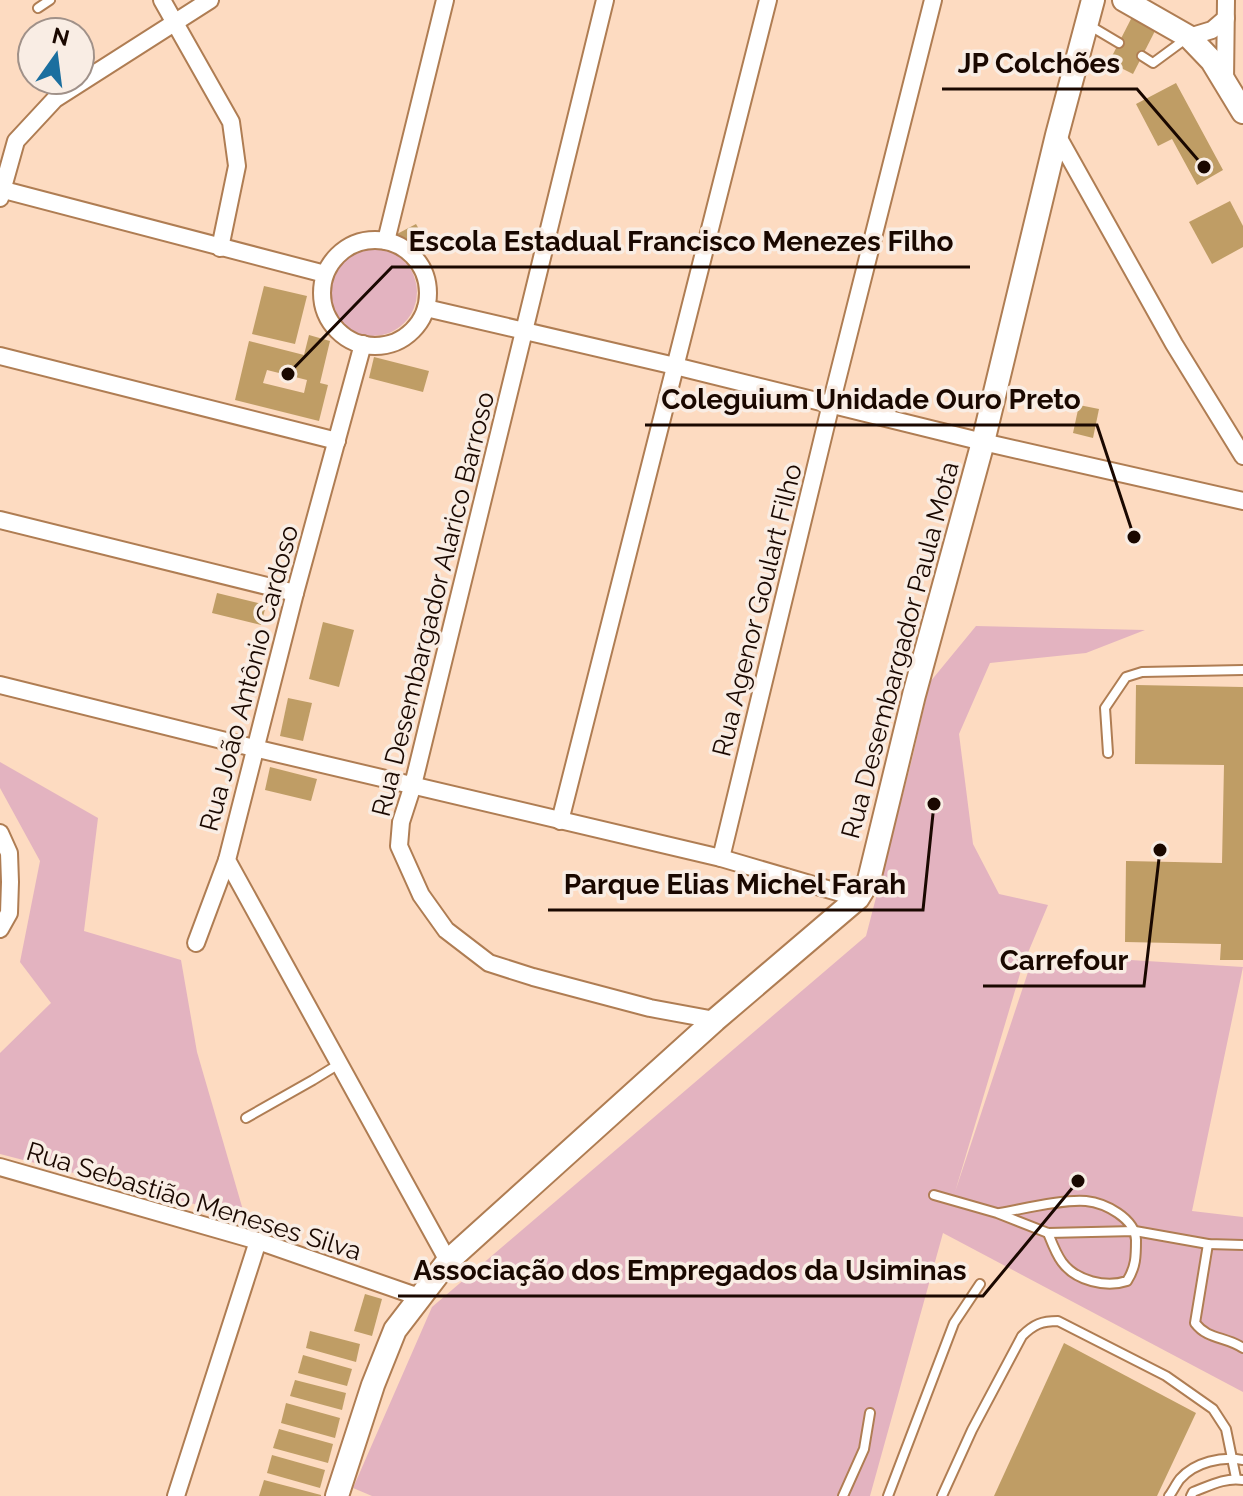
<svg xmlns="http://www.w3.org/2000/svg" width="1243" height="1496" viewBox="0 0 1243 1496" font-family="Raleway,sans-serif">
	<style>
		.green { fill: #e3b3c0 }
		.building { fill: #bf9d65; fill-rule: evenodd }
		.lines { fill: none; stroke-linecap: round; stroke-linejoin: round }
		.lane-casing { stroke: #af7d53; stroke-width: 12 }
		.street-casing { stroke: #af7d53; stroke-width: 20 }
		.secondary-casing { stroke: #af7d53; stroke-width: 26 }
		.lane { stroke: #fff; stroke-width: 8 }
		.street { stroke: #fff; stroke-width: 16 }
		.secondary { stroke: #fff; stroke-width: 22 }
		.labels { text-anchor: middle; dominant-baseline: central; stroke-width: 7; stroke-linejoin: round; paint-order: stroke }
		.street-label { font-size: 26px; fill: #1a0800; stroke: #f9ede4 }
		.leader { fill: none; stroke: #1a0800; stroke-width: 3 }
		.callout-dot { fill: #1a0800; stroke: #f9ede4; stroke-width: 3 }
		.callout-label { font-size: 28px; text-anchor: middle; font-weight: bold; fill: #1a0800; stroke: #f9ede4; stroke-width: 7; stroke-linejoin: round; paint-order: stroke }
	</style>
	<rect width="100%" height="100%" fill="#fddbc1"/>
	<g class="green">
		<circle cx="373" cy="292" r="44"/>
		<path d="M976 626 1145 630 1086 653 990 663 959 734 973 844 999 894 1048 905 1022 967 955 1192 1034 954 1243 967 1192 1211 1243 1217V1392L943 1233 870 1496H372L353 1488 432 1307 866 936 911 763 930 682Z"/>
		<path d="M0 762 98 818 84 931 181 960 197 1052 245 1217 0 1154V1053L51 1003 20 962 40 861 0 788Z"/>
	</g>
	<g class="building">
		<path d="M1132 17 1156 29 1133 74 1109 62Z"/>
		<path d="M1176 83 1223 170 1197 185 1172 139 1158 146 1136 104Z"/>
		<path d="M1230 201 1243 226V247L1212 264 1189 222Z"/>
		<path d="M416 224 431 250 416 256 397 234Z"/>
		<path d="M264 286 307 296 295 344 252 334Z"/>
		<path d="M309 335 330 341 320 383 328 385 319 421 235 400 249 341 304 355ZM267 370 307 380 304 393 263 383Z"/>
		<path d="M374 357 429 371 423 392 369 378Z"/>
		<path d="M1079 405 1099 409 1093 438 1073 433Z"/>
		<path d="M217 593 266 605 261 625 212 613Z"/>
		<path d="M323 622 354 630 339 687 309 679Z"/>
		<path d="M1136 685 1243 687V960H1220L1221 944 1125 942 1126 861 1222 863 1224 765 1135 764Z"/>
		<path d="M288 698 312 703 303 741 280 736Z"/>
		<path d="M270 767 317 779 311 801 265 790Z"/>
		<path d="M365 1294 382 1299 372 1336 354 1331Z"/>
		<path d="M310 1331 360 1344 356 1362 306 1348Z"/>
		<path d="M1064 1343 1196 1413 1157 1496H994Z"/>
		<path d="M303 1355 352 1369 347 1386 298 1373Z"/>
		<path d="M295 1380 346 1393 342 1410 290 1396Z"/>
		<path d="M286 1403 340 1418 335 1438 281 1423Z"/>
		<path d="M279 1429 333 1444 328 1463 273 1448Z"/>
		<path d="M272 1455 325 1470 320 1488 267 1473Z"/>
		<path d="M264 1480 321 1495V1496H259Z"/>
	</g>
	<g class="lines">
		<defs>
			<g id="lane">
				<path d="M38 8 50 0"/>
				<path d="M1087 24 1119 43"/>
				<path d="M1142 56 1153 63 1187 38"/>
				<path d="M1108 753 1105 708 1126 677 1142 672 1243 670"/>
				<path d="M246 1118 313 1080 339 1064"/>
				<path d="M934 1195 997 1213 1048 1233 1135 1231 1208 1244 1243 1245"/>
				<path d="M1000 1213C1023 1209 1063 1199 1086 1201 1105 1203 1135 1218 1136 1240 1136 1256 1136 1267 1127 1281 1106 1288 1076 1281 1062 1262 1056 1254 1052 1243 1048 1233"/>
				<path d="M1208 1244 1195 1323C1208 1340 1225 1336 1243 1348"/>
				<path d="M843 1496 864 1449 870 1413"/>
				<path d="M888 1496 954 1323 980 1284"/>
				<path d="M942 1496 972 1430 1022 1336C1034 1324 1042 1321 1058 1321L1166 1376 1213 1409 1226 1429 1236 1478"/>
				<path d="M1169 1496C1173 1491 1176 1484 1180 1479 1195 1462 1222 1456 1243 1460"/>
				<path d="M1191 1496 1193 1492C1209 1486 1225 1477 1243 1480"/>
			</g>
			<g id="street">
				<path d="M162 0 231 122 237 166 220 248"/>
				<path d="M605 0 413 785 401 822 399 846 421 895 446 930 489 963 533 977 650 1008 715 1020"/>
				<path d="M1189 37 1212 30 1226 18"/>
				<path d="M1225 81 1226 0"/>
				<path d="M1057 135 1174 344 1243 456"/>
				<path d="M0 189 325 274"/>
				<path d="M0 198 16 141 55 99 210 0"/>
				<circle cx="375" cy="293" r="53"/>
				<path d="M386 241 445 0"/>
				<path d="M426 308 675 366 983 442 1243 501"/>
				<path d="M363 344 295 593 227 860 448 1261"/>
				<path d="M0 356 337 441"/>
				<path d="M0 520 295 593"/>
				<path d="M0 685 254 748 721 858 858 898"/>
				<path d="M560 821 768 0"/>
				<path d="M0 833 9 853 10 882 9 913 0 929"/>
				<path d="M721 858 831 404 933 0"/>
				<path d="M196 943 227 860"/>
				<path d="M0 1167 258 1241 419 1297"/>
				<path d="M176 1496 258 1241"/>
			</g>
			<g id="secondary">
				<path d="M1124 0 1189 37 1212 61 1243 112"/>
				<path d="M337 1496 373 1385 395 1330 448 1261 715 1020 858 898 869 880 914 695 983 442 1057 135 1093 0"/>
			</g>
		</defs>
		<use href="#lane" class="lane-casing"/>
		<use href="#street" class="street-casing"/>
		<use href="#secondary" class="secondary-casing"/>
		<use href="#lane" class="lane"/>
		<use href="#street" class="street"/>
		<use href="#secondary" class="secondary"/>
	</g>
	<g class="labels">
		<g class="street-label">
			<text transform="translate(433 604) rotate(-76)">Rua Desembargador Alarico Barroso</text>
			<text transform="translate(757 610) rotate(-76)">Rua Agenor Goulart Filho</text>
			<text transform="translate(900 650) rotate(-75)">Rua Desembargador Paula Mota</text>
			<text transform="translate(249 678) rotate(-75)">Rua João Antônio Cardoso</text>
			<text transform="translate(194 1201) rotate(17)">Rua Sebastião Meneses Silva</text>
		</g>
	</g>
	<path class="leader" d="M1204 167L1137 89H942M288 374L392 267H970M1134 537L1097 425H645M934 804L923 910H548M1160 850L1144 986H983M1078 1181L983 1296H398"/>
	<g class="callout-dot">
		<circle cx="1204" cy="167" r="8"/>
		<circle cx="288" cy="374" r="8"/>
		<circle cx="1134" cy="537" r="8"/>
		<circle cx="934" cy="804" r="8"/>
		<circle cx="1160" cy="850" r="8"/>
		<circle cx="1078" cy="1181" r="8"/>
	</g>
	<g class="callout-label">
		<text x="1039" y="73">JP Colchões</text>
		<text x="681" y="251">Escola Estadual Francisco Menezes Filho</text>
		<text x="871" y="409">Coleguium Unidade Ouro Preto</text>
		<text x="735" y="894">Parque Elias Michel Farah</text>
		<text x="1064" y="970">Carrefour</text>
		<text x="690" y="1280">Associação dos Empregados da Usiminas</text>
	</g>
	<g transform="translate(56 56) rotate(14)"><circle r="38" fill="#f9ede4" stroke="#a09189" stroke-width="2"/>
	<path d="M0-6L14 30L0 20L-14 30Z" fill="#1b6f9f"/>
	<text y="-12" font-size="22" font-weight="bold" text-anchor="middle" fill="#1a0800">N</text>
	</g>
</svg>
